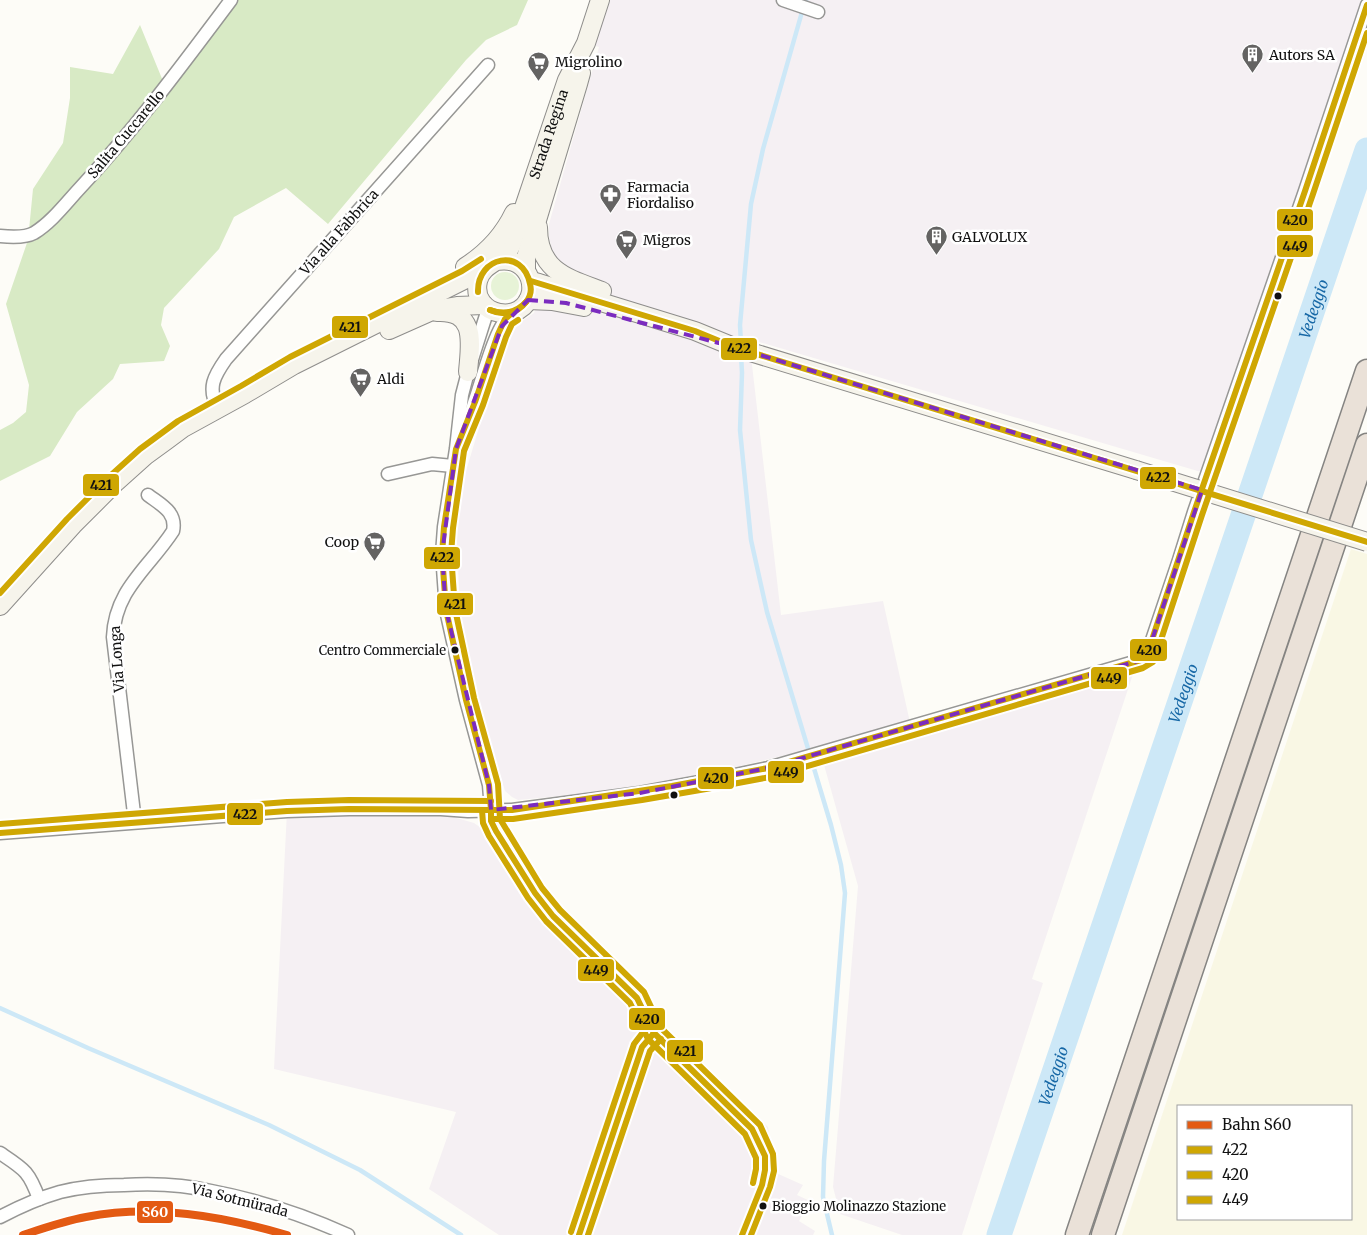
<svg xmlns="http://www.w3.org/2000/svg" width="1367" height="1235" viewBox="0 0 1367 1235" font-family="Merriweather,serif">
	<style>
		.industrial { fill: #f5f0f3 }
		.farmland { fill: #f9f7e4; fill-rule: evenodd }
		.green { fill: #e7f3d7 }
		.forest { fill: #d8eac5 }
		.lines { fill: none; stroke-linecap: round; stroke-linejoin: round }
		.stream { stroke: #cde8f7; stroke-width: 4.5 }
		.river { stroke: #cde8f7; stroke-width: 25 }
		.street-casing { stroke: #979795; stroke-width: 15 }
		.secondary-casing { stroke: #8e8d8b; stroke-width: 20 }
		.highway-casing { stroke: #858482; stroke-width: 25 }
		.street { stroke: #fffffe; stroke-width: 12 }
		.secondary { stroke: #f6f4eb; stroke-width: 18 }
		.highway { stroke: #eae1d8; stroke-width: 22 }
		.secondary-bridge-casing { stroke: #8e8d8b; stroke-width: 20; stroke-linecap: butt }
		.secondary-bridge { stroke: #f6f4eb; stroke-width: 18 }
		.bus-1-casing { stroke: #fff; stroke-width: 10 }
		.bus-2-casing { stroke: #fff; stroke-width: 10 }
		.bus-3-casing { stroke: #fff; stroke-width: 10 }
		.bus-4-casing { stroke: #fff; stroke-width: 10 }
		.bus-1 { stroke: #cfa703; stroke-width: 6 }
		.bus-2 { stroke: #cfa703; stroke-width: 6 }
		.bus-3 { stroke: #cfa703; stroke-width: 6 }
		.bus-4 { stroke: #cfa703; stroke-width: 6 }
		.rail-1-casing { stroke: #fff; stroke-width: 11 }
		.rail-1 { stroke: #e35a13; stroke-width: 8 }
		.marked { fill: none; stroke: #7b2cbf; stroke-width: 4; stroke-dasharray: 10 6; stroke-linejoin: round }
		.bus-dot { fill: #111; stroke: #fff; stroke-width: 2 }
		.labels { text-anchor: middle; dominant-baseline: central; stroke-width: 5; stroke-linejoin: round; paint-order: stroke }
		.bus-label { font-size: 13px; fill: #111; stroke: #fff; text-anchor: end }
		.poi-label { font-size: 14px; fill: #111; stroke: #fff; text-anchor: start }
		.street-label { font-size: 14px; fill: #111; stroke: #fff }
		.water-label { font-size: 15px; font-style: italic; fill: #1768a6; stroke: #fff }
		.line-badge { stroke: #fff; stroke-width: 2 }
		.badge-label { font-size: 14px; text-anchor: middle; font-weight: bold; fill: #fff }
		.pale-badge-label { font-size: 14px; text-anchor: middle; font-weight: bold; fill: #111 }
	</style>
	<rect width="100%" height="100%" fill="#fdfcf7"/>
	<g class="industrial">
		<path d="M600 0H1367V28L1218 477 749 339 781 615 883 601 913 736 1134 671 1032 979 1043 983 962 1235H902L840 1214 833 1187 858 886 819 747 732 768 650 784 582 794 518 800 512 797 505 791 474 688 466 648 460 606 457 546V526L461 493 466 471 493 381 510 337 517 326 525 319 534 313 554 255 551 246 549 236V224L599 47 586 43Z"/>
		<path d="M287 811 299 817 350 815 450 816 474 823 484 830 553 916 768 1127 776 1173 803 1185 797 1195 810 1201 799 1221 815 1231 813 1235H499L429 1189 456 1112 274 1069Z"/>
	</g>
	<path class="farmland" d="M1351 549 1367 554V1235H1122ZM1178 1106H1351V1219H1178Z"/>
	<circle class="green" cx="505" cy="286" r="14"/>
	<path class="forest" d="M234 0H528L517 25 486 40 466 60 328 224 286 188 234 217 219 249 164 308 161 325 170 346 164 361 120 364 113 379 77 412 50 456 0 481V430L13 423 26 412 29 385 6 304 28 240 33 189 63 143 70 98V67L113 74 140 25 165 86Z"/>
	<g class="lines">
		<g class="stream">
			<path d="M806 1V0"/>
			<path d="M741 344 740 325 751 204 763 149 802 12"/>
			<path d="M741 354 742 373 740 430 751 540 767 612 831 825 841 865 845 893 824 1161 823 1197 832 1235"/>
			<path d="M0 1008 88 1048 269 1125 360 1170 461 1235"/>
		</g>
		<path class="river" id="s1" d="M999 1235 1367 150"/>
		<defs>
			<g id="street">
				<path d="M783 0 818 12"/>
				<path d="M0 236C10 237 25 238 34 233 52 222 66 203 80 188 135 129 183 64 231 0"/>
				<path d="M488 309 468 372 462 395 456 449 444 527 442 554 446 610 466 700 489 785 491 810"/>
				<path d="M218 408C207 388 214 376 226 359L488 65"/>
				<path d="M463 433C467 423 471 413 474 403 482 382 495 325 512 313"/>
				<path d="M388 474 432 464 453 466"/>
				<path d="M135 822 113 637C115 589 149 568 173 531 177 512 161 505 148 495"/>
				<path d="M0 833 287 811 349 809H441L468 811 512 810 640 793 716 779 768 768 1141 660 1147 655 1179 560 1194 512 1305 191 1367 5"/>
				<path d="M0 1153C24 1169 29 1171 39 1199"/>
				<path d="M0 1217C19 1207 39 1198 60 1192 80 1187 103 1185 124 1185 143 1184 162 1184 181 1186 191 1187 201 1189 211 1191 258 1200 304 1215 348 1235"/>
			</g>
			<g id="secondary">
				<path d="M538 227C538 271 567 278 602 291"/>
				<path id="s2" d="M493 262C505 259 517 260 525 270 530 276 532 284 531 292 524 327 470 316 478 281 482 263 504 262 511 246L567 80 586 43 600 0"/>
				<path d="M465 267C487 253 503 236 514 213"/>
				<path d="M526 270V258L528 250 578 84 581 73"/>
				<path d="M531 281 539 283 695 331 734 347 1136 470"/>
				<path d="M528 300 552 301 584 307"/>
				<path d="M437 312C478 310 470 345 468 372"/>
				<path d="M389 330 434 310 457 306 484 305"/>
				<path d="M0 606 73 525 116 482 145 456 167 440 183 428 245 394 294 365 466 279 486 267"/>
			</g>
			<g id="highway">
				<path d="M1077 1235 1367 371"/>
				<path d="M1103 1235 1367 445"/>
			</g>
		</defs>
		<use href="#street" class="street-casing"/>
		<use href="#secondary" class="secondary-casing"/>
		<use href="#highway" class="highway-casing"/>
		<use href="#street" class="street"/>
		<use href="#secondary" class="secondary"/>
		<use href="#highway" class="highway"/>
		<defs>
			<path id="secondary-bridge" d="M1136 470 1367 542"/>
		</defs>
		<use href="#secondary-bridge" class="secondary-bridge-casing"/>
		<use href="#secondary-bridge" class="secondary-bridge"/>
		<defs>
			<g id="bus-1">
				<path d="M531 281 695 331 734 347 1367 542"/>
				<path d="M478 292C477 256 523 247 530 284 532 291 530 297 526 302"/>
				<path d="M490 310C504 315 516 313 526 302"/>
				<path d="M490 310C503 316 517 314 526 302"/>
				<path d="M491 810 489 785 466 700 446 610 442 554 444 527 456 449 475 402 498 334 505 319 512 313"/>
				<path d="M0 833 287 811 349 809 491 810"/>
			</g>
			<g id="bus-2">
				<path d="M491 810H512L672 786 768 768 1141 660 1147 655 1194 512 1305 191 1367 5"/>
				<path d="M491 810V821L496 831 535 893 553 916 637 998 654 1033 752 1129 765 1156V1170L762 1185 742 1235"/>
				<path d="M579 1235 642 1047 654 1033"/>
			</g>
			<g id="bus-3">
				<path d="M482 810 483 823 489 836 528 898 546 921 630 1003 648 1039 745 1134 756 1158V1169L753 1183"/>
				<path d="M491 819H513L642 800 706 789 770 777 1143 668 1153 662 1155 658 1202 515 1313 194 1367 33"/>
				<path d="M588 1235 650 1051 661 1039"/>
			</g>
			<g id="bus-4">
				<path d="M518 320 512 324 506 337 483 405 464 451 453 528 451 554 455 609 474 698 498 784 500 819 542 888 560 910 644 992 661 1028 760 1125 773 1154 774 1171 770 1187 751 1235"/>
				<path d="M0 593 67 519 110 476 140 449 178 421 241 386 290 357 462 271 481 259"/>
				<path d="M0 824 287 802 349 800 491 801"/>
				<path d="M571 1232 634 1044 647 1027"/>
			</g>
		</defs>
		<use href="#bus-1" class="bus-1-casing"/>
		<use href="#bus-2" class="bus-2-casing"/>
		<use href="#bus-3" class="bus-3-casing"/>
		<use href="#bus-4" class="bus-4-casing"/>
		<use href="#bus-1" class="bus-1"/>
		<use href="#bus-2" class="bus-2"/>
		<use href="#bus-3" class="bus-3"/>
		<use href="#bus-4" class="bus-4"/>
		<defs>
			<path id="rail-1" d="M23 1235C44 1228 64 1221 86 1217 153 1204 222 1216 287 1235"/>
		</defs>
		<use href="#rail-1" class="rail-1-casing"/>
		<use href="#rail-1" class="rail-1"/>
	</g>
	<path class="marked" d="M528 300 566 303 734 347 1202 490 1147 655 1141 660 768 768 640 793 491 810 489 785 446 610 442 554 456 449 502 326Z"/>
	<defs>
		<symbol id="building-pin" viewBox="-11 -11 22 30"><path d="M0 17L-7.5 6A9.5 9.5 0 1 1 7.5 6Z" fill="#646362" stroke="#fff"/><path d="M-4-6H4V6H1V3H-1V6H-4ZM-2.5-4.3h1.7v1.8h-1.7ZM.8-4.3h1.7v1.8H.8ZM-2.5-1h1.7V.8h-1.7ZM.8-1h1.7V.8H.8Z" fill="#fff"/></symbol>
		<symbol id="supermarket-pin" viewBox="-11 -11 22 30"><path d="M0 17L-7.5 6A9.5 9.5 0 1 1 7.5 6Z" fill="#646362" stroke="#fff"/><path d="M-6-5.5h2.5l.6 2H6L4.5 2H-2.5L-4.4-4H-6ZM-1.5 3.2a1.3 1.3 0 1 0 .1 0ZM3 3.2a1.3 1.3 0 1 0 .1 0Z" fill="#fff"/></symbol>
		<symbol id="pharmacy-pin" viewBox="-11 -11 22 30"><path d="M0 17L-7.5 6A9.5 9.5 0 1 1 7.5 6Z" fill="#646362" stroke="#fff"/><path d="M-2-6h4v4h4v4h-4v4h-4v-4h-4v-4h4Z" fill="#fff"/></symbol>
	</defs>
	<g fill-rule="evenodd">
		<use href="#building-pin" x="1240" y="42" width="25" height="34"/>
		<use href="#supermarket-pin" x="526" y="50" width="25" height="34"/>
		<use href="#pharmacy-pin" x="598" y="182" width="25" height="34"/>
		<use href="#building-pin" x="924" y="224" width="25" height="34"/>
		<use href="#supermarket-pin" x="614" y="228" width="25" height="34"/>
		<use href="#supermarket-pin" x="348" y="366" width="25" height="34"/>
		<use href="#supermarket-pin" x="362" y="530" width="25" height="34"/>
	</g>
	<g class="bus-dot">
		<circle cx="1278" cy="296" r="4.5"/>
		<circle cx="455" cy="650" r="4.5"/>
		<circle cx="674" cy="795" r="4.5"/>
		<circle cx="763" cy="1206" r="4.5"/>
	</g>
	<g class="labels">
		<g class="bus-label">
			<text x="446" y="650">Centro Commerciale</text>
			<text x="772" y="1206" text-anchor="start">Bioggio Molinazzo Stazione</text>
		</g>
		<g class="poi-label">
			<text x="1269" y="55">Autors SA</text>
			<text x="555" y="62">Migrolino</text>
			<text x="627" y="187">Farmacia<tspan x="627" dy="16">Fiordaliso</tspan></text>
			<text x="952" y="237">GALVOLUX</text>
			<text x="643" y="240">Migros</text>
			<text x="377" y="379">Aldi</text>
			<text x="359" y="542" text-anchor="end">Coop</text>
		</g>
		<g class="street-label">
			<text transform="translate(126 134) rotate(-50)">Salita Cuccarello</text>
			<text stroke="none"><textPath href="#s2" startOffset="311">Strada Regina</textPath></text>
			<text transform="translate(339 232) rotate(-48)">Via alla Fabbrica</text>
			<text transform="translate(117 659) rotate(-94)">Via Longa</text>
			<text transform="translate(240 1200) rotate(14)">Via Sotmürada</text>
		</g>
		<g class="water-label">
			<text stroke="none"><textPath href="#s1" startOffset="978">Vedeggio</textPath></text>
			<text stroke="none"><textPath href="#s1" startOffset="572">Vedeggio</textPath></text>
			<text stroke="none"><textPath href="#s1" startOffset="168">Vedeggio</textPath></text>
		</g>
	</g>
	<g class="line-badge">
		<rect x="1276" y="208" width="38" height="24" rx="5" fill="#cfa703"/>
		<rect x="1276" y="234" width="38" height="24" rx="5" fill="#cfa703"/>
		<rect x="331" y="315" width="38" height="24" rx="5" fill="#cfa703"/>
		<rect x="720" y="337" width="38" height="24" rx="5" fill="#cfa703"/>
		<rect x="1139" y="466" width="38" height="24" rx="5" fill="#cfa703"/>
		<rect x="82" y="473" width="38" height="24" rx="5" fill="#cfa703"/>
		<rect x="423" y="546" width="38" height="24" rx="5" fill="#cfa703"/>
		<rect x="436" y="592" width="38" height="24" rx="5" fill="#cfa703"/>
		<rect x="1129" y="638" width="39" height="24" rx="5" fill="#cfa703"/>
		<rect x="1090" y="666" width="38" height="24" rx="5" fill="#cfa703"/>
		<rect x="767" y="760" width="38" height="24" rx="5" fill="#cfa703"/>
		<rect x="697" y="766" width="38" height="24" rx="5" fill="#cfa703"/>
		<rect x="226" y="802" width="38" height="24" rx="5" fill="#cfa703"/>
		<rect x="577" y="958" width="38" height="24" rx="5" fill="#cfa703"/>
		<rect x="628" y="1007" width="38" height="24" rx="5" fill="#cfa703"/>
		<rect x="666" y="1039" width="38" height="24" rx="5" fill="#cfa703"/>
		<rect x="136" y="1200" width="38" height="24" rx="5" fill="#e35a13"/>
	</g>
	<g class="badge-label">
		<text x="155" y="1217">S60</text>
	</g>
	<g class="pale-badge-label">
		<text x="1295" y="225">420</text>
		<text x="1295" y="251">449</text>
		<text x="350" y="332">421</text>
		<text x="739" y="353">422</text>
		<text x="1158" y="482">422</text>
		<text x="101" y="490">421</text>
		<text x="442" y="562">422</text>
		<text x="455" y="609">421</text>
		<text x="1149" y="655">420</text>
		<text x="1109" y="683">449</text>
		<text x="786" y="777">449</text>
		<text x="716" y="783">420</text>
		<text x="245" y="819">422</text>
		<text x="596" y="975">449</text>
		<text x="647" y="1024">420</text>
		<text x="685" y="1056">421</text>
	</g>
	<rect x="1177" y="1105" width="175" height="115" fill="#ffffff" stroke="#a0a0a0"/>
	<rect x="1187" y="1121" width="25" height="8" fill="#e35a13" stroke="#a0a0a0"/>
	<text x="1222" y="1130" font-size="15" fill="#111111">Bahn S60</text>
	<rect x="1187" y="1146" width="25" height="8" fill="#cfa703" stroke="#a0a0a0"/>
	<text x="1222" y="1155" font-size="15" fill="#111111">422</text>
	<rect x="1187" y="1171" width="25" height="8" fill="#cfa703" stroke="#a0a0a0"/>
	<text x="1222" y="1180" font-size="15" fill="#111111">420</text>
	<rect x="1187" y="1196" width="25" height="8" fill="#cfa703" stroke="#a0a0a0"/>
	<text x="1222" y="1205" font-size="15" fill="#111111">449</text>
</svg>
